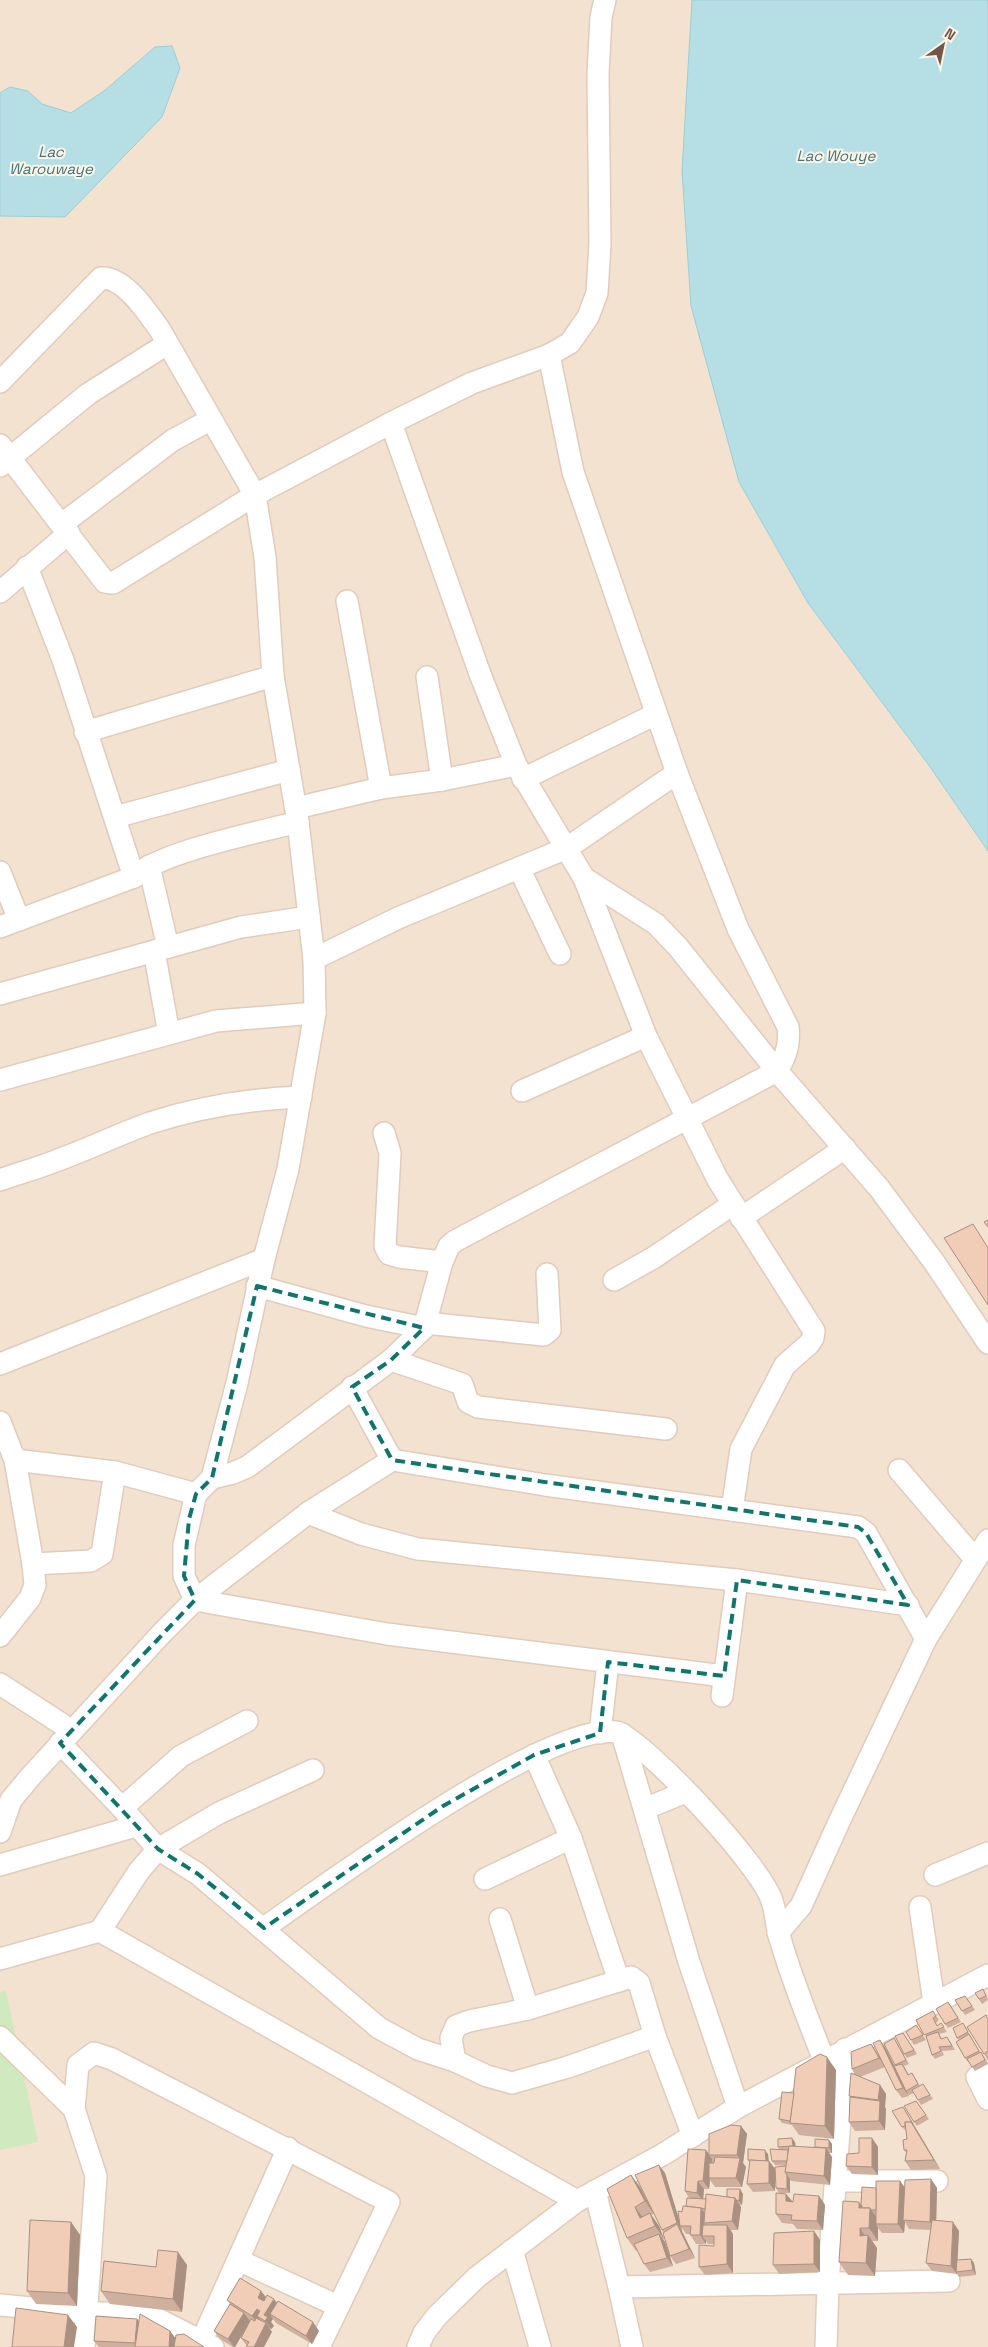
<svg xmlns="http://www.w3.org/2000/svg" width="988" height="2347" viewBox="0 0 988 2347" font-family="'Space Grotesk',sans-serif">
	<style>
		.residential { fill: #f3e2cf }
		.green { fill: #d1e9bf }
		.water { fill: #b5dfe5; stroke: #9bced6 }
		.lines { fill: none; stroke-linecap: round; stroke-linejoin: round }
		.street-casing { stroke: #e0ccbc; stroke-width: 24 }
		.street { stroke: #fff; stroke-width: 21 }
		.wall { fill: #cfb09e }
		.shaded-wall { fill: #a99081 }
		.building { fill: #f1cdb8; stroke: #a99081 }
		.marked { fill: none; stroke: #0f766e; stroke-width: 4; stroke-dasharray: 10 6; stroke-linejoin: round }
		.labels { text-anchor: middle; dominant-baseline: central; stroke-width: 4; stroke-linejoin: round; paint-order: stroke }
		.water-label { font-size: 15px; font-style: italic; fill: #3f767f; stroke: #fff5e6 }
	</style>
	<rect width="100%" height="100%" fill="#fcf0e0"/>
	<rect class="residential" x="0" y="0" width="988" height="2347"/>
	<path class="green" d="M6 1991 38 2142 0 2150V1992Z"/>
	<g class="water">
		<path d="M692 0H988V851L928 764 808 603 739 482 691 306 682 171Z"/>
		<path d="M172 46 180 68 162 117 65 217 0 216V93L10 87 28 91 42 104 71 113 104 91 155 47Z"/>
	</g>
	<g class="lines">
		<defs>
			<g id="street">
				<path d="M0 382 101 278C124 276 148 313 160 330L255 495 265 557 273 676 298 822 314 959 315 1013 288 1169 264 1259 237 1383 212 1478 196 1494 184 1545V1576L195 1600 387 1634 724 1676"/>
				<path d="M391 423 480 674 516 765 584 878 656 924 678 947 777 1071 879 1188 934 1262 988 1343"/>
				<path d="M0 445 105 582 113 583 255 495 391 423 472 383 549 355 570 343 588 317 597 293 600 244 598 74 601 17 605 0"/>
				<path d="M0 466 88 394 167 344"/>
				<path d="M62 524 173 440 210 420"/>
				<path d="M27 567 63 660 134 877"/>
				<path d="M0 592 69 533"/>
				<path d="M347 601 381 788"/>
				<path d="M427 677 442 780"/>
				<path d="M85 732 273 676"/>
				<path d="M523 779 656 714"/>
				<path d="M296 808 381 788 442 780 516 765"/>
				<path d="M115 817 289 770"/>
				<path d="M149 866 168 947"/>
				<path d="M519 868 560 954"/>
				<path d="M0 872 19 920"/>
				<path d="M584 878 646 1036 718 1180 814 1331 813 1338 809 1344 785 1365 741 1449 732 1510"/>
				<path d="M0 927 134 877C159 852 260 832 298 822"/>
				<path d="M154 951 169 1034"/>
				<path d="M314 959 398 918 567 848 677 773"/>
				<path d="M0 994 241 927 309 917"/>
				<path d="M0 1080 216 1021 315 1013"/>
				<path d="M522 1091 646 1036"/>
				<path d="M384 1133 390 1153 385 1246 389 1254 399 1257 442 1262"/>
				<path d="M0 1180C19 1173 39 1168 58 1160 89 1149 119 1134 150 1123 199 1107 250 1099 301 1097"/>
				<path d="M741 1218 845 1148"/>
				<path d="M614 1280 653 1258 733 1204"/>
				<path d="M257 1286 366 1316 424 1328"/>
				<path d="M425 1323 544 1335 550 1330 547 1274"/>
				<path d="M391 1360 462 1384 468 1402 478 1407 666 1429"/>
				<path d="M0 1364 264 1259"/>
				<path d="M352 1387 392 1460"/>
				<path d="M0 1422 15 1460 33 1564 35 1585 30 1598 0 1636"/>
				<path d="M15 1460 115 1472 196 1494"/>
				<path d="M899 1470 975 1559"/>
				<path d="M212 1478 233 1473 247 1467 391 1360 424 1328 442 1262 449 1246 455 1241 777 1071C786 1056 790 1045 788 1027L738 929 677 773 573 472 549 355"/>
				<path d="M308 1513 361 1534 418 1549 737 1580 908 1605"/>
				<path d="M33 1564 91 1561 102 1554 115 1472"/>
				<path d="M0 1684 71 1730"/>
				<path d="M722 1696 737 1580"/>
				<path d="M600 1733 608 1662"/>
				<path d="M622 1734 689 1962 738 2107"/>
				<path d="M60 1743 122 1808 158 1849 198 1874 379 2028 418 2049 455 2061 487 2076 512 2083 568 2067 655 2036"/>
				<path d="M534 1755 571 1838 619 1981"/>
				<path d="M122 1808 181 1756 247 1721"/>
				<path d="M644 1809 686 1792"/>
				<path d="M0 1832 11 1800 31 1776 162 1633 195 1600 308 1513 392 1460 545 1485 858 1527 866 1533 926 1639"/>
				<path d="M0 1865 136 1826"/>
				<path d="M935 1875 988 1853"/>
				<path d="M485 1879 571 1838"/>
				<path d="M920 1907 934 2003"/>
				<path d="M500 1919 528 2009"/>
				<path d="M264 1928C326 1885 548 1721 617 1732 650 1746 762 1867 772 1901 776 1912 776 1924 779 1935 791 1978 808 2019 824 2060"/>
				<path d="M100 1931 577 2201"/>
				<path d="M778 1933 801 1906 839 1822 926 1639 988 1540"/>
				<path d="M0 1959 100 1931 139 1871 158 1849 219 1813 313 1770"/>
				<path d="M0 2037 74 2109"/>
				<path d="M455 2061 451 2038 456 2026 469 2021 528 2009 631 1977 639 1983 655 2036 693 2136"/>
				<path d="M988 2071 977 2077 988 2099"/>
				<path d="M835 2181H937"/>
				<path d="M595 2191 619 2287 632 2347"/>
				<path d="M512 2250 540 2347"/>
				<path d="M238 2260 338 2306"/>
				<path d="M619 2287 949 2281"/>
				<path d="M0 2305 86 2313H146L213 2347"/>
				<path d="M202 2340 288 2148"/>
				<path d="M84 2347 96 2176 74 2109 78 2065 94 2053 112 2059 389 2202 319 2347"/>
				<path d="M418 2347 424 2333 437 2316 477 2277 577 2201 662 2155 738 2107 988 1975"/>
				<path d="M826 2347 828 2283 845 2049"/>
			</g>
		</defs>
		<use href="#street" class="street-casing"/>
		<use href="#street" class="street"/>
	</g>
	<g class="wall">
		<path d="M975 1993 986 1994 988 2000 982 2004Z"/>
		<path d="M965 1996 975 2010 965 2015 955 2000Z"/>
		<path d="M948 2002 961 2022 948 2028 945 2024Z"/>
		<path d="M933 2011 939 2020 936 2023 937 2026 941 2023 947 2032 939 2034 942 2039 950 2041 955 2050 942 2051 944 2055 935 2059 932 2055 926 2036 916 2020Z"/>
		<path d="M988 2019V2060L984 2054Z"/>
		<path d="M963 2023 980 2052H981L988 2063V2064L975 2071 969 2062H968L965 2058 959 2040 957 2038Z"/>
		<path d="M916 2025 926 2040 914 2045 906 2032Z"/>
		<path d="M903 2033 917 2054 907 2058 904 2054Z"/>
		<path d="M894 2038 909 2064 904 2066 909 2075 915 2078 920 2086 923 2084 933 2099 921 2105 914 2093 909 2095 907 2092 909 2096 902 2098 896 2090 885 2067 860 2077 880 2085 886 2094 885 2107 886 2109 885 2130 855 2131 849 2122 850 2097 849 2096 855 2075 852 2069 871 2044 883 2062 880 2040 886 2049 902 2081 896 2066 884 2044Z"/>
		<path d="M836 2070 834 2139 799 2135 792 2125 782 2123 779 2119 794 2093Z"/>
		<path d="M916 2101 929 2119 917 2126 914 2122Z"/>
		<path d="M903 2107 917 2130 940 2169 911 2170 905 2161 906 2152 904 2150 907 2139 906 2131 902 2127Z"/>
		<path d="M741 2126 747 2134 743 2163 746 2167 742 2187H715L710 2180 709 2189H704L703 2199 727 2197 740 2189 743 2194 742 2205H739L741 2207 738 2230H731L733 2234V2273L705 2275 699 2267 714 2246V2244H708L706 2241V2244H696L690 2234H686L682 2228V2232L695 2258 676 2264 670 2256 663 2232 662 2230 665 2173 679 2221 682 2212 686 2206 689 2198 685 2191 706 2150 709 2154Z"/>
		<path d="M872 2138 878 2147V2175L852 2174 846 2166 859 2153Z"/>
		<path d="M829 2140 832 2144V2153H829L832 2157 830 2185 791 2181 790 2179V2193H779L776 2188 775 2176V2191L753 2192 747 2184 750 2163 748 2160 768 2154 769 2161 775 2169 786 2166 775 2165 772 2161 780 2150 778 2147 795 2142 796 2147H815Z"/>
		<path d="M631 2175 640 2187 654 2214 651 2215 659 2226 664 2239 663 2240 665 2242 673 2266 650 2272 644 2264 637 2250 636 2251 627 2238Z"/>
		<path d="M931 2179 937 2188 936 2221 959 2231 957 2260 971 2259 974 2263 976 2275 959 2277 957 2273V2274L932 2271 926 2263 931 2230 909 2229 905 2222 904 2233H882L878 2228V2241H872L877 2248 875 2276 848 2275 839 2262 861 2205 876 2188 900 2181 904 2187Z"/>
		<path d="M786 2194 792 2202 819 2196 825 2205 823 2230 797 2229 793 2224 782 2223 776 2214Z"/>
		<path d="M71 2222 80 2235 77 2306 36 2304 27 2291Z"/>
		<path d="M814 2231 820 2240V2272L779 2274 773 2265Z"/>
		<path d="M187 2265 182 2312 110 2304 101 2291 156 2267Z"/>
		<path d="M261 2291 266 2297 277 2303 319 2331 312 2344 276 2323 273 2319 271 2322 274 2326 271 2329 269 2328 272 2332 247 2346 241 2338 243 2333 235 2347H233L220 2339 214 2331 230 2304 227 2300Z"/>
		<path d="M137 2319 139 2321 170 2331 175 2338 204 2347H99L94 2341Z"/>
	</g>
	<g class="shaded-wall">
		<path d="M880 2040 886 2049 909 2096 903 2088Z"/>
		<path d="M871 2044 877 2053 885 2067 879 2058Z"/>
		<path d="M827 2057 836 2070 834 2139 825 2126Z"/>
		<path d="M880 2085 886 2094 885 2107 886 2109 885 2130 879 2121 880 2102 878 2100Z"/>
		<path d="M903 2107 917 2130 940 2169 934 2160Z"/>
		<path d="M741 2126 747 2134 743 2163 746 2167 742 2187 736 2178 740 2159 737 2155Z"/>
		<path d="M792 2138 795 2142 796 2151 793 2147Z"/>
		<path d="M872 2138 878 2147V2175L872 2167Z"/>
		<path d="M829 2140 832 2144V2153L829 2148Z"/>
		<path d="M826 2148 832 2157 830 2185 824 2176Z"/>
		<path d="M706 2150 712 2159 710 2178H709L710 2180 709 2189 703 2181Z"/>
		<path d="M765 2150 768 2154 769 2166 766 2161Z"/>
		<path d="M769 2161 775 2169V2191L769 2183Z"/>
		<path d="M659 2165 665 2173 681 2226H680L683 2232 677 2223Z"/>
		<path d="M631 2175 640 2187 654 2214 645 2201Z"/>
		<path d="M787 2175 790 2179V2193L787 2189Z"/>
		<path d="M931 2179 937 2188 936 2231 930 2222Z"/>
		<path d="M698 2181 704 2189 703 2201 697 2193Z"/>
		<path d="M900 2181 906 2189 903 2220 905 2222 904 2233 898 2224Z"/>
		<path d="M740 2189 743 2194 742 2205 739 2201Z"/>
		<path d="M786 2194 793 2202 786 2201Z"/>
		<path d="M819 2196 825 2205 823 2230 817 2221Z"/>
		<path d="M735 2198 741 2207 738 2230 732 2221Z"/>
		<path d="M859 2202 868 2215 859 2208Z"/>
		<path d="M635 2207 644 2219 649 2231 640 2218Z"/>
		<path d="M701 2208 707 2216 704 2223 706 2227 702 2236 706 2241V2244L700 2235Z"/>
		<path d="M870 2208 879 2221 876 2224 878 2228V2241L869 2228Z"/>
		<path d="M650 2213 659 2226 664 2239 655 2226Z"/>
		<path d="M71 2222 80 2235 77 2306 68 2293Z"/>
		<path d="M953 2222 959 2231 957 2274 951 2266Z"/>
		<path d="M677 2224 683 2233 695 2258 689 2249Z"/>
		<path d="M727 2225 733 2234V2273L727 2264Z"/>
		<path d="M860 2228 867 2239 868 2235 877 2248 875 2276 866 2263 860 2236Z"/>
		<path d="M814 2231 820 2240V2272L814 2264Z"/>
		<path d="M659 2234 665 2242 673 2266 667 2258Z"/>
		<path d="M178 2252 187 2265 182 2312 173 2299Z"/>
		<path d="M971 2259 974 2263 976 2275 973 2270Z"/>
		<path d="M261 2291 267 2299 264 2307 258 2298Z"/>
		<path d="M274 2299 280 2307 270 2314 273 2319 271 2322 274 2326 271 2329 265 2321 264 2315Z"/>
		<path d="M257 2309 263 2317 257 2316 261 2321 258 2324 252 2316Z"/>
		<path d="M244 2313 250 2321 235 2347H234L228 2339Z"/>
		<path d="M68 2315 77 2327 74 2347H64Z"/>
		<path d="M137 2319 143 2327 135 2343Z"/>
		<path d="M313 2322 319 2331 312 2344 306 2336Z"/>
		<path d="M266 2323 272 2332 264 2347H254Z"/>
		<path d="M170 2331 179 2343V2347H169Z"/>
	</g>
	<g class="building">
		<path d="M988 1220V1227L984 1222Z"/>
		<path d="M973 1224 988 1248V1305L944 1238Z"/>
		<path d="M983 1989 986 1996 979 1999 975 1993Z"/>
		<path d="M965 1996 972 2006 962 2011 955 2000Z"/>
		<path d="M948 2002 958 2018 945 2024 936 2009Z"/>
		<path d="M933 2011 936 2016 933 2018 937 2026 941 2023 944 2027 924 2035 916 2020Z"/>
		<path d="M986 2015 988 2019V2051L984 2054 967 2027Z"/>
		<path d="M963 2023 968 2032 957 2038 953 2028Z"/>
		<path d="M916 2025 923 2035 911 2040 906 2032Z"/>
		<path d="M938 2032 941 2039 947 2037 952 2046 939 2047 941 2051 932 2055 926 2036Z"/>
		<path d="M903 2033 914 2050 904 2054 895 2036Z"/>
		<path d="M969 2034 979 2051 965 2058 956 2042Z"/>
		<path d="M894 2038 906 2060 895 2065 884 2044Z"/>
		<path d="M880 2040 903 2088 896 2090 873 2043Z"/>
		<path d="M871 2044 879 2058 852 2069 851 2052Z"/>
		<path d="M981 2052 985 2060 972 2067 967 2059Z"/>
		<path d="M820 2054 827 2057 825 2126 790 2123 796 2068Z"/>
		<path d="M902 2064 908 2075 912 2073 918 2084 906 2091 894 2066Z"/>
		<path d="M851 2073 880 2085 878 2100 849 2096Z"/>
		<path d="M923 2084 930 2095 918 2100 912 2090Z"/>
		<path d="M782 2092 794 2093 790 2121 779 2119Z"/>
		<path d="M850 2097 880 2101 879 2121 849 2122Z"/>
		<path d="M916 2101 926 2115 914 2122 904 2106Z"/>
		<path d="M903 2107 913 2124 911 2122H905V2126L902 2127 892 2111Z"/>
		<path d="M905 2122H911L934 2160 905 2161 907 2150H904L903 2140 907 2139Z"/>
		<path d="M731 2125 741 2126 737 2155H709V2134Z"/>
		<path d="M792 2138 793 2146 778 2147V2139Z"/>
		<path d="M859 2138H872V2167L846 2166 847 2154 859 2153Z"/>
		<path d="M815 2139 829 2140V2148L815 2147Z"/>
		<path d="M789 2146 826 2148 824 2176 785 2172Z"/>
		<path d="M688 2149 706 2150 703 2181H698L697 2193 685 2191Z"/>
		<path d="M748 2149 765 2150 766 2161 748 2160Z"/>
		<path d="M770 2149 788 2150 787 2161H772Z"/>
		<path d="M715 2157 740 2158 736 2178H709V2163H714Z"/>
		<path d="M750 2160 769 2161V2183L747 2184Z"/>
		<path d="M659 2165 677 2223 662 2230 635 2175Z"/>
		<path d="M786 2166 785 2172 787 2175V2189L776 2188 775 2167Z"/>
		<path d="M631 2175 645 2201 635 2207 640 2218 650 2213 655 2226 627 2238 607 2189Z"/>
		<path d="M931 2179 930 2222 903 2220 905 2180Z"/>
		<path d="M876 2181H900L898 2224H876Z"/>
		<path d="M862 2187 876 2188V2210H871L870 2208H863L861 2205Z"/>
		<path d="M727 2189H740L739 2201 736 2200 735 2198 727 2197Z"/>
		<path d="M776 2193 786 2194V2201L793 2202 794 2194 819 2196 817 2221 791 2220 792 2215 776 2214Z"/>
		<path d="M706 2194 735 2198 732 2221 704 2223Z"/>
		<path d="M687 2198 706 2199 705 2209 701 2208 686 2206Z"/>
		<path d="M843 2201 859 2202V2208H870L869 2228H860V2236L868 2235 866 2263 839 2262Z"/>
		<path d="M683 2206 701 2208 700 2235H690L691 2226H680L678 2211 682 2212Z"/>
		<path d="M30 2220 71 2222 68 2293 27 2291Z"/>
		<path d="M932 2220 953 2222 951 2266 926 2263Z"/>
		<path d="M677 2224 689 2249 670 2256 663 2233Z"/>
		<path d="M703 2225H727V2264L699 2267V2245L714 2246V2236H702Z"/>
		<path d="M814 2231V2264L773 2265 774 2233Z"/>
		<path d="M659 2234 667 2258 644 2264 634 2244Z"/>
		<path d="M158 2250 178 2252 173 2299 101 2291 104 2261 156 2267Z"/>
		<path d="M971 2259 973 2270 956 2272 957 2260Z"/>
		<path d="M240 2278 261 2291 258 2298 264 2301 267 2295 274 2299 264 2315 268 2317 265 2321 257 2316 260 2311 257 2309 252 2316 227 2300Z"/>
		<path d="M278 2301 313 2322 306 2336 270 2314Z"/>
		<path d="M230 2304 244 2313 228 2339 214 2331Z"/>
		<path d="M16 2308 68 2315 64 2347H12Z"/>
		<path d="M140 2314 170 2331 169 2347H135Z"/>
		<path d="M96 2316 137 2319 135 2343 94 2341Z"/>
		<path d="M256 2318 266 2323 254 2347H246L249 2342 241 2338 251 2319 255 2321Z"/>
		<path d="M184 2334 204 2347H174L176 2335Z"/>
	</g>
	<path class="marked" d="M257 1286 424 1328 391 1360 352 1387 392 1460 858 1527 866 1533 908 1605 737 1580 724 1676 608 1662 600 1733 534 1755 443 1806 264 1928 198 1874 158 1849 60 1743 195 1600 184 1576 189 1519 196 1494 212 1478Z"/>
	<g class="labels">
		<g class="water-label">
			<text x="51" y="151">Lac<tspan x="51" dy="17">Warouwaye</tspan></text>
			<text x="836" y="155">Lac Wouye</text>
		</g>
	</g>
	<g transform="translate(943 45) rotate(33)" stroke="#fff5e6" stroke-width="4" paint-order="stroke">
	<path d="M0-4L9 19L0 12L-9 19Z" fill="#725648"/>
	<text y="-8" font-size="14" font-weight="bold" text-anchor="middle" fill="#725648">N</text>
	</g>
</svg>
